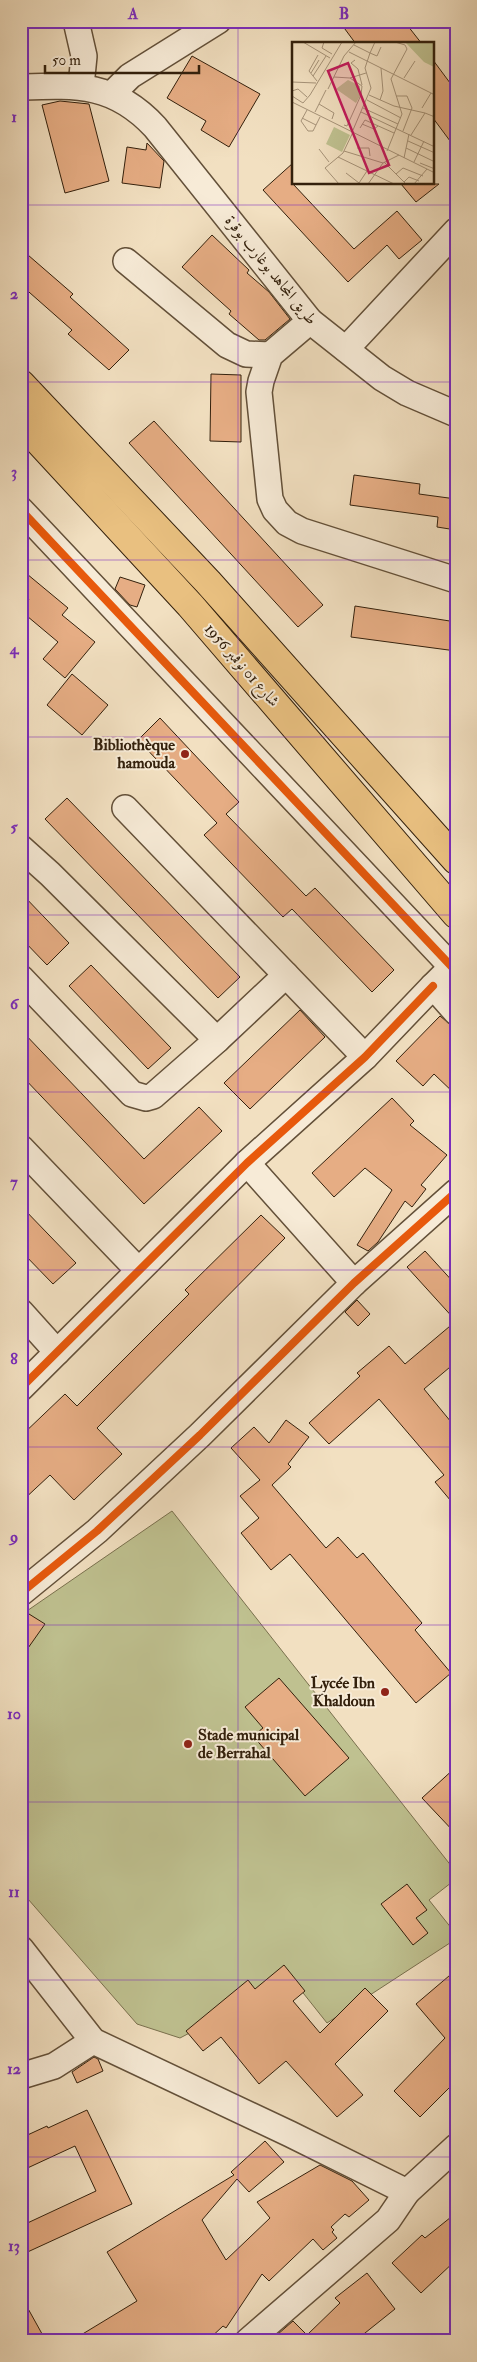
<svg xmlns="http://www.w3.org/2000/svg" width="477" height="2362" viewBox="0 0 477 2362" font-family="'IM FELL Double Pica',Amiri,serif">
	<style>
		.green { fill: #bfc190; stroke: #79704e }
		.building { fill: #e6ad84; stroke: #33200c }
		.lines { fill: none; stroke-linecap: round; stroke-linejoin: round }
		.minor-casing { stroke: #635039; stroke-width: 28 }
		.primary-casing { stroke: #33200c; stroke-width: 30 }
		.minor { stroke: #f7ebd7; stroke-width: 25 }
		.primary { stroke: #e9c080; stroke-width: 28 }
		.cycleway-casing { stroke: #f7ebd7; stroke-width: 11 }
		.cycleway { stroke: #e8590c; stroke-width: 8 }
		.grid { fill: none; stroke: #7b2cbf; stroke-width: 1; stroke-opacity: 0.55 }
		.poi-dot { fill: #8f2418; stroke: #f7ebd7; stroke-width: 2 }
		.labels { text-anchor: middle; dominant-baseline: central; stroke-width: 4; stroke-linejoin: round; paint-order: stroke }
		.street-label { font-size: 16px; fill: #33200c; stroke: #f7ebd7 }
		.poi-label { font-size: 16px; font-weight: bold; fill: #33200c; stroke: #f7ebd7; text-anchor: end }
		.inset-road { fill: none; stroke: #a69379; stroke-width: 1 }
		.view { fill: #c2185b; fill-opacity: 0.15; stroke: #c2185b; stroke-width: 2.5 }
		.inset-edge { fill: none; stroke: #33200c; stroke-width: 2.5 }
		.neatline { fill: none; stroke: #7b2cbf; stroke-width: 2 }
		.grid-label { font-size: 16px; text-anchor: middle; font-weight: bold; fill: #7b2cbf }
	</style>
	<rect width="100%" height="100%" fill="#f2e0c1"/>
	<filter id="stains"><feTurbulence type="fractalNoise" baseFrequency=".004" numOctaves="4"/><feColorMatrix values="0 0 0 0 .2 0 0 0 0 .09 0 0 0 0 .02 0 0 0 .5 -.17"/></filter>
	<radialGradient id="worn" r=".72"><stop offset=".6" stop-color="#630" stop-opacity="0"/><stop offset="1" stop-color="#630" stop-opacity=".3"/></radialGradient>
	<path class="green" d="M172 1511 456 1872V1879L429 1900 456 1934V1939L327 2023 292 1979 180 2038 137 2024 21 1891V1615Z"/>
	<g class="building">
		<path d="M339 21H404L422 44H356Z"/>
		<path d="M192 56 260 94 229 147 201 130 206 121 167 98Z"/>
		<path d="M433 60 456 91V149L433 118Z"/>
		<path d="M60 101 89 104 109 181 65 193 42 105Z"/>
		<path d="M147 143 164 161 160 188 122 183 127 147 146 150Z"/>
		<path d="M293 163V184L354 249 397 211 422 240 399 259 387 245 348 282 263 190Z"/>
		<path d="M401 184H439L416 202Z"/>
		<path d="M212 235 249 270 247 273 269 292 290 319 265 340H259L229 314 231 311 182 267Z"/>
		<path d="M28 255 73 294 70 297 129 350 109 370 68 334 72 330 21 285V263Z"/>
		<path d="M211 374 241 375V442L210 441Z"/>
		<path d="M154 421 323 605 298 627 129 443Z"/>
		<path d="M354 475 420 484 419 494 456 499V530L437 527 438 517 350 505Z"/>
		<path d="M21 569 68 608 62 615 95 642 65 678 43 659 58 642 21 611 29 599 21 593Z"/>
		<path d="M120 577 145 585 137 607 130 605 115 589Z"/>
		<path d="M355 606 456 622V651L351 637Z"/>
		<path d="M72 674 108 705 82 735 47 705Z"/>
		<path d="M160 718 239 802 226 814 306 896 315 888 394 970 372 992 292 909 283 917 204 835 217 823 138 740Z"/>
		<path d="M67 798 240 977 218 998 45 819Z"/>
		<path d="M21 893 69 943 47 965 21 938Z"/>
		<path d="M91 965 171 1048 148 1069 69 986Z"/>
		<path d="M300 1010 325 1037 250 1109 224 1083Z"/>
		<path d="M440 1016 451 1025 456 1026V1095L434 1074 423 1086 396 1061Z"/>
		<path d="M21 1030 144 1159 199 1107 222 1131 144 1204 21 1075Z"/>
		<path d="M392 1098 414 1121 410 1125 447 1155 421 1185 426 1189 412 1207 405 1201 378 1242 368 1251 357 1245 392 1190 365 1168 334 1197 312 1173Z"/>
		<path d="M21 1206 76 1263 53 1284 21 1251Z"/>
		<path d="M261 1215 285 1238 97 1428 122 1454 74 1500 50 1475 21 1502V1436L65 1394 77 1406 189 1294 185 1290Z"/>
		<path d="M425 1251 456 1285V1362L424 1389 456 1428V1507L435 1482 444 1475 379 1399 329 1444 309 1423 360 1376 357 1373 389 1346 405 1364 456 1321 407 1267Z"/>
		<path d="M357 1300 370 1314 358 1326 345 1312Z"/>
		<path d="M286 1420 309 1437 288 1464 291 1467 272 1485 326 1548 338 1537 357 1558 363 1553 422 1623 415 1630 451 1673 416 1703 290 1554 271 1570 241 1533 259 1518 240 1496 260 1480 231 1448 254 1427 269 1443Z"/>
		<path d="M21 1609 45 1624 21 1658Z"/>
		<path d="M279 1678 349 1758 305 1796 253 1736 263 1728 245 1707Z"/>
		<path d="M456 1767V1834L422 1798Z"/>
		<path d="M407 1884 427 1910 416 1918 428 1933 413 1945 381 1904Z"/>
		<path d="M284 1965 305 1991 293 2001 320 2033 365 1988 388 2011 335 2064 363 2095 337 2117 286 2061 259 2084 221 2037 203 2051 186 2031 248 1980 255 1989Z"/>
		<path d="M456 1970V2081L420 2117 394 2091 445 2038 416 2004Z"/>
		<path d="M94 2057 98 2059 103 2071 77 2083 72 2072Z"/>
		<path d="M87 2110 132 2204 21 2255V2226L96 2191 75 2146 21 2171V2138L47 2126 48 2128Z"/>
		<path d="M265 2141 284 2162 249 2192 237 2179 202 2220 226 2260 270 2218 257 2202 320 2165 352 2181 369 2200 349 2217 345 2214 331 2227 334 2230 332 2232 337 2238 323 2250 313 2239 269 2281 262 2274 226 2328 223 2326 207 2341H71L137 2301 107 2252 234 2175 231 2172Z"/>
		<path d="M456 2213V2260L421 2293 392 2263 422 2235 425 2238Z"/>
		<path d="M367 2273 395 2309 355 2341H270L293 2321 307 2335 340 2303 335 2298Z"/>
		<path d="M21 2296 46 2341H21Z"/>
	</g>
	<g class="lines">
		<defs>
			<g id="minor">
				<path d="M76 21 84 56 81 86"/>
				<path d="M21 87C77 85 114 83 155 127L310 321 382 378 407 393 456 414"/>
				<path d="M112 94 130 76 218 21"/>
				<path d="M126 261 227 345 246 354 270 355"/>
				<path d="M310 321 270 355 261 381 259 392 270 499 275 510 287 523 302 531 456 580"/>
				<path d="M346 349 456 231"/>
				<path d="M21 510 452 967"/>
				<path d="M125 808 365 1057"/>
				<path d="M21 848 50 874 217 1040"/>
				<path d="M444 975 433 986 456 1012"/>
				<path d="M21 978 132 1094 146 1098 153 1096 217 1040 286 975"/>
				<path d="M21 1148 138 1270"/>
				<path d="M247 1163 354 1283"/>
				<path d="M21 1312 57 1352"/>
				<path d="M21 1388 247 1163 365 1057 433 986"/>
				<path d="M21 1593 97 1531 200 1435 354 1283 456 1192"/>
				<path d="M21 1949 93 2041 290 2134 407 2192"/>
				<path d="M21 2076 54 2066 93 2041"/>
				<path d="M248 2341 388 2220 407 2192 456 2147"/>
			</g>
			<g id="primary">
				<path d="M21 384 208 582 456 860"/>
				<path d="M21 422 190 605 456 914"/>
			</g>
		</defs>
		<use href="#minor" class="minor-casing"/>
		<use href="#primary" class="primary-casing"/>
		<use href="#minor" class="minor"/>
		<use href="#primary" class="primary"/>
		<defs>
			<g id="cycleway">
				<path d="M21 510 452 967"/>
				<path d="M21 1388 247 1163 365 1057 433 986"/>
				<path d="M21 1593 97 1531 200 1435 354 1283 456 1192"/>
			</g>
		</defs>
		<use href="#cycleway" class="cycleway-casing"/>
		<use href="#cycleway" class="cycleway"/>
	</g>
	<path class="grid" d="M238 21V2341M21 205H456M21 382H456M21 560H456M21 737H456M21 915H456M21 1092H456M21 1270H456M21 1447H456M21 1625H456M21 1802H456M21 1980H456M21 2157H456"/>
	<g class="poi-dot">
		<circle cx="185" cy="754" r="5"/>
		<circle cx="385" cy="1692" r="5"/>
		<circle cx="188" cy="1744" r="5"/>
	</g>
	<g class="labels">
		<g class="street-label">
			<text transform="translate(271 270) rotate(51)">طريق المجاهد بوغارب بوقرة</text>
			<text transform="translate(242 665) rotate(49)">شارع 01 نوفمبر 1956</text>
		</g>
		<g class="poi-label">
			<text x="175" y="745">Bibliothèque<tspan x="175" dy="18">hamouda</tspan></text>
			<text x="375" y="1683">Lycée Ibn<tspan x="375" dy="18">Khaldoun</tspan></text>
			<text x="198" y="1735" text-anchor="start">Stade municipal<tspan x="198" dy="18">de Berrahal</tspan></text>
		</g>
	</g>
	<g transform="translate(292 42)">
		<rect width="142" height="142" fill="#f2e0c1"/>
		<path d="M113 0H142V25L132 20ZM56 38 68 44V54L64 61 44 47ZM42 85 58 93 50 110 34 102Z" fill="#bfc190"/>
		<path class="inset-road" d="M11 0 38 16M32 0 30 6 40 12M83 0 78 11 85 14 89 5M57 10 143 53M63 18 59 21 66 27 70 43M19 31 27 18M21 34 34 14M42 35 58 36 70 44 69 53 55 84 52 83M58 36 74 31M112 36 123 19M25 39 17 29 26 13M0 40 24 41M36 47 52 14 64 0M0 49 6 47 15 55M77 53 102 64 133 71M0 54 11 61 18 53 50 0M104 54H115L120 66 111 89M75 58 109 76M88 58 91 49 89 26M0 60 143 131M27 62 42 71 40 77M71 66 106 82M130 66 139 51M15 68 9 79 16 89H21L28 75M23 70 34 48M69 70 143 105M10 76 24 83M70 82 82 87 86 84M68 86 73 78 102 91M61 88 79 46 73 26 78 11 62 3M119 93 133 71 143 75M116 99 143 111M65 106H77L78 114M114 106 141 119M27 107 37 120M52 109 91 121M95 109 110 72 99 37 115 7 113 3 103 0M46 115 102 142M112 116 117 92M92 120 114 142M122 120 132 99M128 121 143 127M54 131 67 141 75 129M104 132 111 126 131 134M112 140 117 135 127 139M47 142 33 126 51 111 61 90M76 142 91 121 107 113M122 142 135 127"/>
		<path class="view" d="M56 21 97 123 77 131 36 29Z"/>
		<rect width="142" height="142" class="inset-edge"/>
	</g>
	<rect width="477" height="2362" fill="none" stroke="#f2e0c1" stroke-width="55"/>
	<path d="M45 65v8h154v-8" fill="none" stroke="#33200c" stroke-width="2.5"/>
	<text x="52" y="65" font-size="15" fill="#33200c" stroke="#f7ebd7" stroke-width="4" paint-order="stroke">50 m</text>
	<rect x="28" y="28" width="422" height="2306" class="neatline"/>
	<g class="grid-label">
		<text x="133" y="19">A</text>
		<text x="344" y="19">B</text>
		<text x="14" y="122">1</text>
		<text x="14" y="299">2</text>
		<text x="14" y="477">3</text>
		<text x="14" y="654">4</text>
		<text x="14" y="832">5</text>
		<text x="14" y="1009">6</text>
		<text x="14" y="1187">7</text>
		<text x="14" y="1364">8</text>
		<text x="14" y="1542">9</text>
		<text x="14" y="1719">10</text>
		<text x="14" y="1897">11</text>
		<text x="14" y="2074">12</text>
		<text x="14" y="2251">13</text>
	</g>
	<rect width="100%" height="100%" filter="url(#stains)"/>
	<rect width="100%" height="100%" fill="url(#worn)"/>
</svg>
